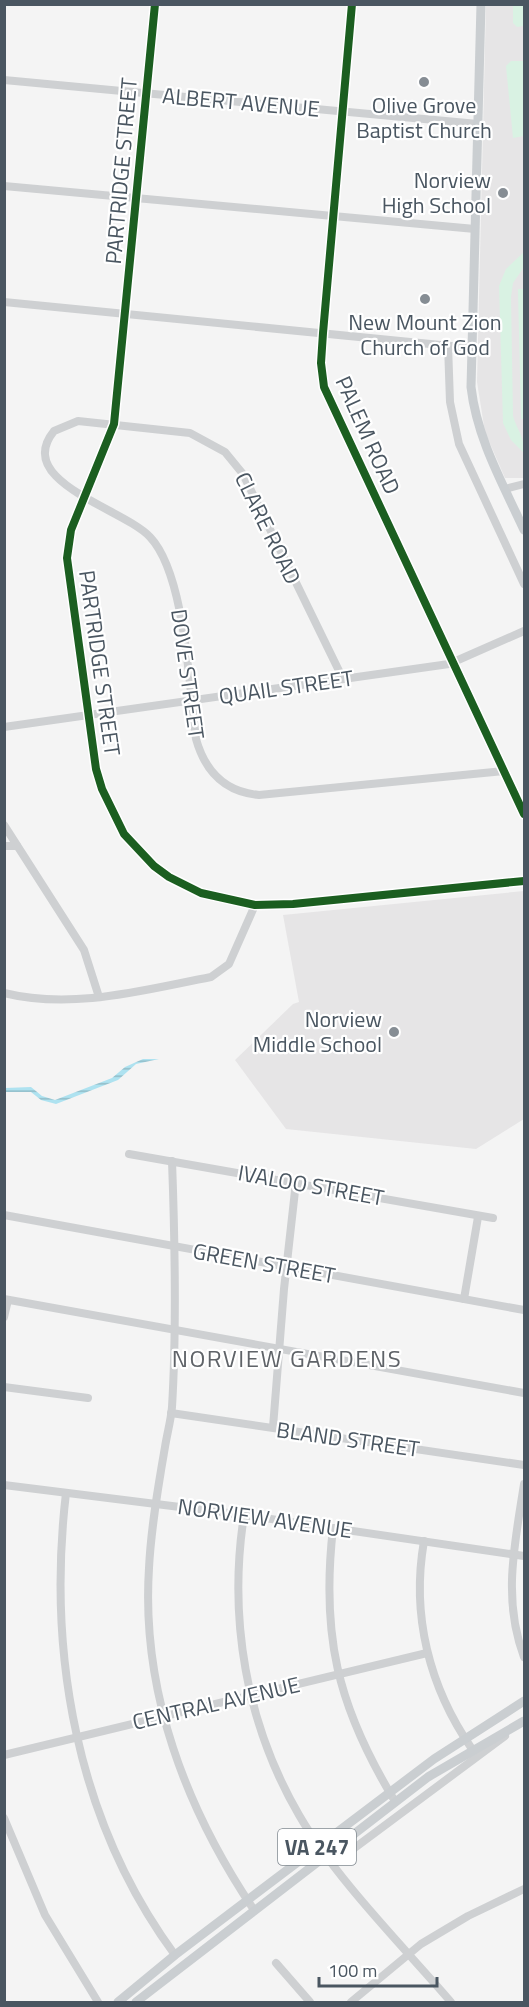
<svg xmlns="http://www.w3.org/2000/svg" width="529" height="2007" viewBox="0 0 529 2007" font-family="'Titillium Web',sans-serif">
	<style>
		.education { fill: #e6e5e6 }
		.green { fill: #d9f2e3 }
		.water { fill: url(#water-rules) }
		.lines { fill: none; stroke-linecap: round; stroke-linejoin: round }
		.minor { stroke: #ced0d2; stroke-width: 8 }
		.major { stroke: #caced1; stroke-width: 9 }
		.cycleway-casing { stroke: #fff; stroke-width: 11 }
		.cycleway { stroke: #1b5e20; stroke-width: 8 }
		.poi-dot { fill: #868d94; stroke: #fff; stroke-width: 2 }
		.labels { text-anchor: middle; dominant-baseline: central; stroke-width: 4.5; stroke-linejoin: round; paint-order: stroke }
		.shield { fill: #fff; stroke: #808990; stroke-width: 1.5 }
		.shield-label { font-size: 21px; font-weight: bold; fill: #4a5661 }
		.street-label { font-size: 22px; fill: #4a5661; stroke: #fff }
		.poi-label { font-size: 22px; fill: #4a5661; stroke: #fff }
		.neighbourhood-label { font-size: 24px; letter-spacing: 1.5px; fill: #5f6368; stroke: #fff }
	</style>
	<defs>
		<pattern id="water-rules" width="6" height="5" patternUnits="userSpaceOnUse" patternTransform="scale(1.5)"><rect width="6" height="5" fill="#aee2f0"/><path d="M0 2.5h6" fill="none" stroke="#90bac6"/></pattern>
	</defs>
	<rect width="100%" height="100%" fill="#f4f4f4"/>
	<g class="education">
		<path d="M486 5H524V478H505L485 432 477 382Z"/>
		<path d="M524 891V1119L476 1149 286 1129 235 1060 293 1004 299 1002 283 915Z"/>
	</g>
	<g class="green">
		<path d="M513 5H524V26L517 27 513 23Z"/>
		<path d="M511 61H524V136L513 138 506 66Z"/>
		<path d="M524 252V267L513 283 511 297 513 416C517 430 525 437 524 453L511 440 503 423 499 286 506 269Z"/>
		<path d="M518 289H524V419H521Z"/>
	</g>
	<path class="water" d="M143 1059H159L136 1064 118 1080 56 1104 41 1100 31 1092H5V1088L31 1087 42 1096 55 1100 112 1078 125 1067Z"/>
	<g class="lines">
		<g class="minor">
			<path d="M155 4 114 424 71 530 67 558 96 769 102 789 124 834 154 866 169 877 201 893 255 905 293 904 524 881"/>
			<path d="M352 4 323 333 321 363 324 387 524 814"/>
			<path d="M4 80 478 124"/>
			<path d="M4 186 475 229"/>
			<path d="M4 302 471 348"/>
			<path d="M448 345 450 402 459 444 524 584"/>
			<path d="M505 489 524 484"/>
			<path d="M343 679 243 474 225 452 190 433 78 421 54 431C13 482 123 508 150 537 185 574 189 686 196 739 205 771 225 792 259 795L504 771"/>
			<path d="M4 727 449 664 524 631"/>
			<path d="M4 825 84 950 99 997"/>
			<path d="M4 846H17"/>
			<path d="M4 993C73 1010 143 990 211 977L229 964 255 905"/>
			<path d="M129 1154 493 1218"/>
			<path d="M172 1161C175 1242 177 1325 172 1407 171 1420 167 1434 165 1447 158 1487 151 1528 149 1568 141 1692 186 1809 254 1910"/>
			<path d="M4 1215 524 1310"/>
			<path d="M4 1299 524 1393"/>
			<path d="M464 1299 478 1217"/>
			<path d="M4 1317 8 1300"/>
			<path d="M4 1387 88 1398"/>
			<path d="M171 1413 524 1465"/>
			<path d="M273 1427 284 1289 296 1182"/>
			<path d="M524 1484C515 1543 502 1599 524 1657"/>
			<path d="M4 1485 244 1515 524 1556"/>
			<path d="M66 1493C47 1654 77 1822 175 1955"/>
			<path d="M244 1515C228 1618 246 1724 299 1815 336 1879 402 1945 451 2002"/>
			<path d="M333 1528C321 1634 337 1705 393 1798"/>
			<path d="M424 1541C411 1615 429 1687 472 1749"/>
			<path d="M4 1755 427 1653"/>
			<path d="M4 1818 45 1915 98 2002"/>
			<path d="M333 1864 505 1736"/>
			<path d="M276 1963 310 2002"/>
			<path d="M351 2002 421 1944 468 1916 524 1889"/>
		</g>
		<g class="major">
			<path d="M481 4 471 387C477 439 503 484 524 530"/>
			<path d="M118 2002 175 1955 434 1759 524 1701"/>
			<path d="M136 2002 428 1777 524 1721"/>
		</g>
		<defs>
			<g id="cycleway">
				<path d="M155 4 114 424 71 530 67 558 96 769 102 789 124 834 154 866 169 877 201 893 255 905 293 904 524 881"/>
				<path d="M352 4 323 333 321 363 324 387 524 814"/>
			</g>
		</defs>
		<use href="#cycleway" class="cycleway-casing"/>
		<use href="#cycleway" class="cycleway"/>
	</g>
	<g class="poi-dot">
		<circle cx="424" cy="82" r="6"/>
		<circle cx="503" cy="193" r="6"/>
		<circle cx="425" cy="299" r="6"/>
		<circle cx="394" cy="1032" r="6"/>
	</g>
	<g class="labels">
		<rect class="shield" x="278" y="1829" width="78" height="36" rx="4.5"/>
		<g class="shield-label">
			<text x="317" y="1847">VA 247</text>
		</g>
		<g class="street-label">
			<text transform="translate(241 102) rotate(5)">ALBERT AVENUE</text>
			<text transform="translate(121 171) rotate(-85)">PARTRIDGE STREET</text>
			<text transform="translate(368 435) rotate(66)">PALEM ROAD</text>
			<text transform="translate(268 528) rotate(64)">CLARE ROAD</text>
			<text transform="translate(100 663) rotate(82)">PARTRIDGE STREET</text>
			<text transform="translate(188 674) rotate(82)">DOVE STREET</text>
			<text transform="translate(286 687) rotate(-8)">QUAIL STREET</text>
			<text transform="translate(311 1185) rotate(10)">IVALOO STREET</text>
			<text transform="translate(264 1263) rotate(10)">GREEN STREET</text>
			<text transform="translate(348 1439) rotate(8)">BLAND STREET</text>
			<text transform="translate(265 1518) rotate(8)">NORVIEW AVENUE</text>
			<text transform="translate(216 1703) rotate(-13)">CENTRAL AVENUE</text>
		</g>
		<g class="poi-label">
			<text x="424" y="105">Olive Grove<tspan x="424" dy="25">Baptist Church</tspan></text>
			<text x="491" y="180" text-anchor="end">Norview<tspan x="491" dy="25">High School</tspan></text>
			<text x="425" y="322">New Mount Zion<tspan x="425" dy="25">Church of God</tspan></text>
			<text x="382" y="1019" text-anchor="end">Norview<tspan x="382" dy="25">Middle School</tspan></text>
		</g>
		<g class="neighbourhood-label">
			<text x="287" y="1358">NORVIEW GARDENS</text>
		</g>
	</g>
	<rect width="529" height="2007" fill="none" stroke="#4a5661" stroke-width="12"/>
	<path d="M319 1977v9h118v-9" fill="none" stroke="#4a5661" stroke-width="3"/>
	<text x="328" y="1977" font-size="18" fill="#4a5661" stroke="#ffffff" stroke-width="4.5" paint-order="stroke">100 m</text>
</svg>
